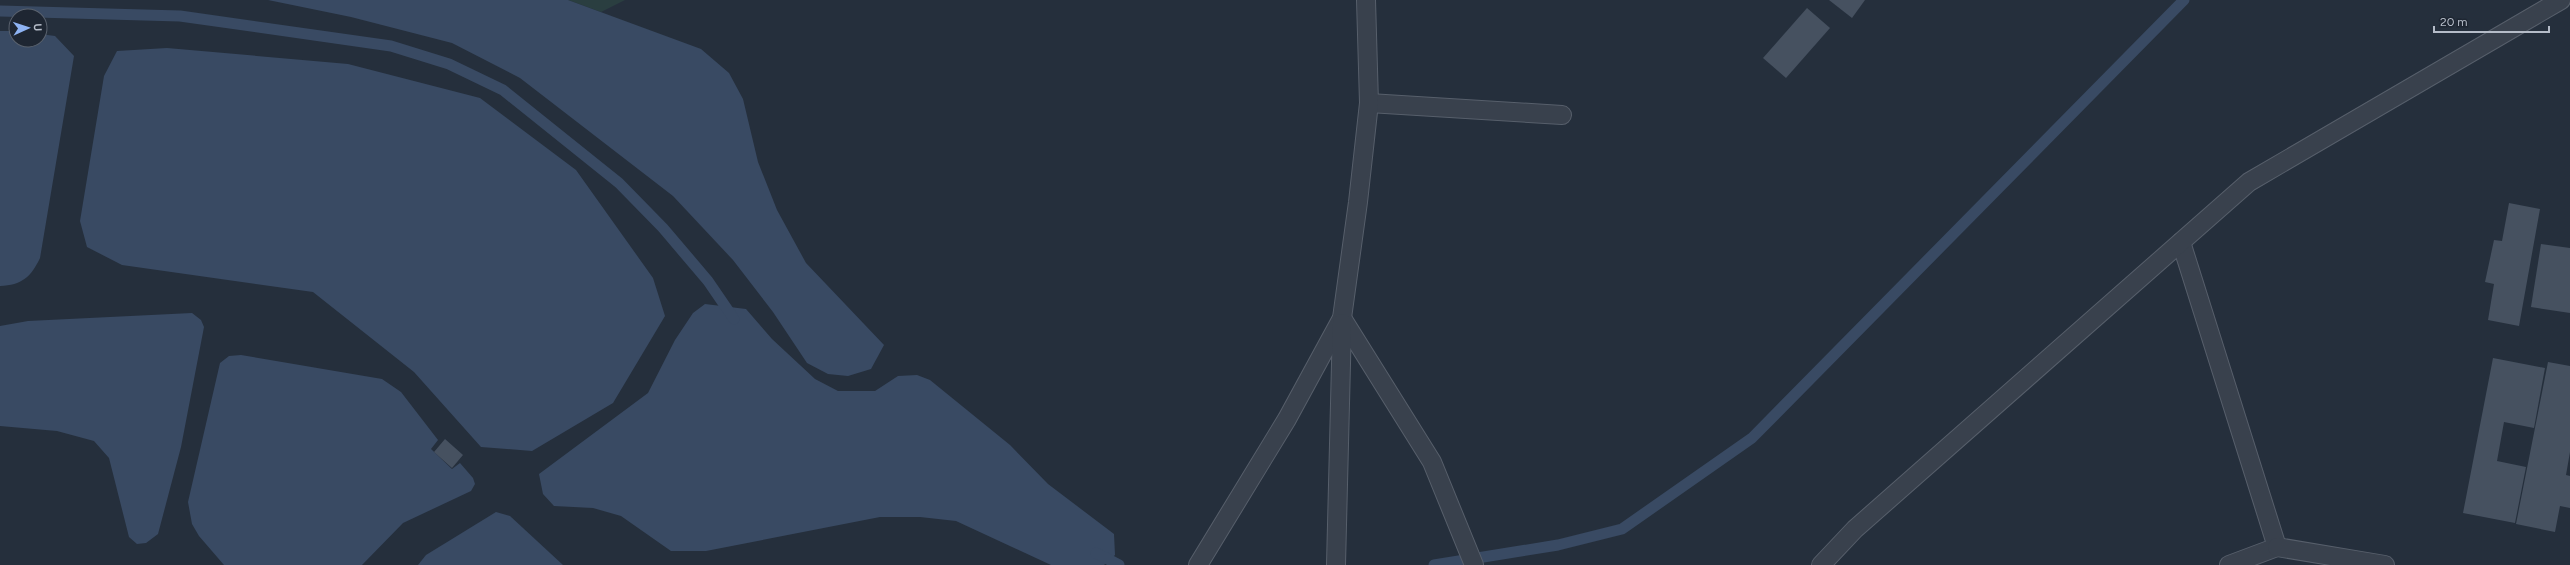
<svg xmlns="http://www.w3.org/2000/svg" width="2570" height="565" viewBox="0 0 2570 565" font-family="Figtree,sans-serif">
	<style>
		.green { fill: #2a3e40 }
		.water { fill: #394a63 }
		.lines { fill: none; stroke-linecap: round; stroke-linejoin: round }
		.stream { stroke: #394a63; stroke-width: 11 }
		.building { fill: #465160 }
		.lane-casing { stroke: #575f6b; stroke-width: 20 }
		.lane { stroke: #39414d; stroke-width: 18 }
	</style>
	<rect width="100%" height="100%" fill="#252f3c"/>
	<path class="green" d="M568 0H625L601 12Z"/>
	<g class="water">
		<path d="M268 0H568L701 49 729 73 743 99 758 162 777 210 806 263 884 345 871 369 848 376 828 374 807 363 773 312 733 260 673 196 520 78 452 43 351 17Z"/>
		<path d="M0 31H16V40H40V34L55 36 74 56 40 258C31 277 22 285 0 286Z"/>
		<path d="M167 48 348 64 480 98 576 170 653 278 665 316 613 403 532 451 481 447 414 372 313 292 122 265 87 247 80 221 104 76 117 51Z"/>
		<path d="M705 304 746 309 772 339 815 379 838 391H875L898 376 917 375 930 380 1010 445 1048 484 1114 534 1115 555 1104 565H1051L956 521 920 517H880L706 551H671L621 516 593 508 554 506 543 494 539 474 648 393 675 340 693 313Z"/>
		<path d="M192 313 201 320 204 327 181 447 158 534 146 543 137 544 129 537 109 458 94 441 57 431 0 426V326L28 321Z"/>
		<path d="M241 355 382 379 401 392 438 440 431 449 452 469 460 463 473 478 475 484 471 491 403 523 362 565H224L199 536 192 524 188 502 220 363 229 356Z"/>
		<path d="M496 512 510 516 563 565H418L426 555Z"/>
	</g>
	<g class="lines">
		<g class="stream">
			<path d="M0 11 180 16 391 46 449 64 503 90 619 183 663 228 708 281 734 319"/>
			<path d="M1096 553 1119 565"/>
			<path d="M1434 565 1558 545 1622 529 1752 438 2184 0"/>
		</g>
	</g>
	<g class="building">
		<path d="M1829 0H1865L1852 18Z"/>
		<path d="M1807 8 1830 28 1786 78 1763 58Z"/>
		<path d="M2509 203 2540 209 2519 326 2488 320 2494 284 2485 282 2494 240 2502 241Z"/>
		<path d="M2541 244 2570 248V313L2531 307Z"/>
		<path d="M2493 358 2545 368 2534 428 2504 422 2497 461 2526 467 2515 523 2463 513Z"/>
		<path d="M2548 362 2570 366V452L2566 475 2570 476V508L2560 506 2555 532 2516 524Z"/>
		<path d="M445 439 463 455 452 468 434 452Z"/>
	</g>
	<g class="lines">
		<defs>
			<g id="lane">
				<path d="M1369 103 1562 115"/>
				<path d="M2181 242 2277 547 2229 565"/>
				<path d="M1342 318 1432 462 1474 565"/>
				<path d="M2277 547 2385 565"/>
				<path d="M1198 565 1287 419 1342 318 1358 202 1369 103 1366 0"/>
				<path d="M1336 565 1342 323"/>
				<path d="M1821 565 1855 529 2249 182 2561 0"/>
			</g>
		</defs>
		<use href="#lane" class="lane-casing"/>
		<use href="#lane" class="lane"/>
	</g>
	<g transform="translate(28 28) rotate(87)"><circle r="19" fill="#1e2632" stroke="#5a626e"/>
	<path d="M0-3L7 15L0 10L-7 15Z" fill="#8eb3f3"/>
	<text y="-6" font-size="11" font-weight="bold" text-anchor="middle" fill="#b5bcc8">U</text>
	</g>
	<path d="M2434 26v6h115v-6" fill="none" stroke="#b5bcc8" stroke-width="2"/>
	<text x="2440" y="26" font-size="12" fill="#b5bcc8" stroke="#1e2632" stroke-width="3" paint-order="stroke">20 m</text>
</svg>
